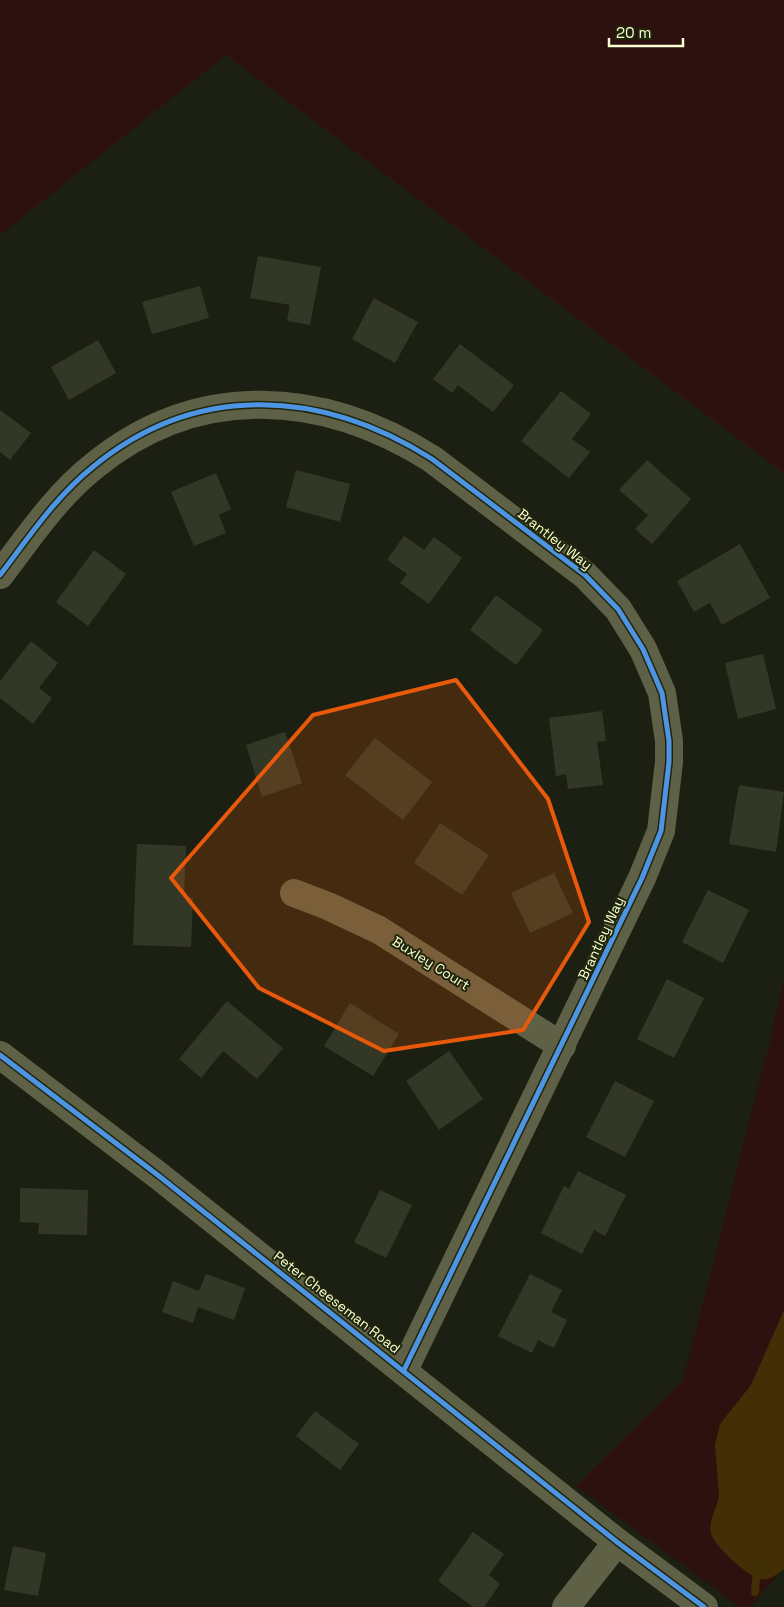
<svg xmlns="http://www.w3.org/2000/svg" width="784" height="1607" viewBox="0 0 784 1607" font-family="'Space Grotesk',sans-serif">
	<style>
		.green { fill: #2d110f }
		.water { fill: #422f06 }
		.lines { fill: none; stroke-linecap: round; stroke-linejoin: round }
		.stream { stroke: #422f06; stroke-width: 8 }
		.building { fill: #333826 }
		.minor { stroke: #5f6146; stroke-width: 28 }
		.cycleway-casing { stroke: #20260c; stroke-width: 8 }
		.cycleway { stroke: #4d94e3; stroke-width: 5 }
		.marked { fill: #e8590c; fill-opacity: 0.2; stroke: #e8590c; stroke-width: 4; stroke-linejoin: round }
		.labels { text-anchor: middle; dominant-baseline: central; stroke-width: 4; stroke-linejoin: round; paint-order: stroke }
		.street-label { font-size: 14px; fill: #f8ffd1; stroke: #20260c }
	</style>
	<rect width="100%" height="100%" fill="#1c2012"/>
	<g class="green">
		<path d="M0 0H784V473L226 55 0 235Z"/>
		<path d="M784 978V1568L750 1607H740L576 1486 683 1380 770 1041Z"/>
	</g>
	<path class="water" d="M784 1310V1569C777 1574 770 1581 760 1579 749 1577 716 1547 712 1536 706 1523 718 1508 719 1495L715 1445 720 1424 751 1385Z"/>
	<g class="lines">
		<path class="stream" d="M755 1592 757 1568"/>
	</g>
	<g class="building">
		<path d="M258 256 321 267 310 325 287 321 290 305 250 298Z"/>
		<path d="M200 286 209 318 152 334 142 302Z"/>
		<path d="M374 298 418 322 395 363 352 339Z"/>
		<path d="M98 340 116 373 69 400 51 367Z"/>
		<path d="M460 344 514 385 493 412 458 385 452 393 433 379Z"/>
		<path d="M561 391 591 414 572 439 590 452 569 478 521 441Z"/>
		<path d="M0 410 31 433 10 460 0 452Z"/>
		<path d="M647 460 691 499 652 544 635 529 648 515 619 490Z"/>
		<path d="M296 470 350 484 340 522 286 507Z"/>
		<path d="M216 473 231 509 219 515 226 533 194 546 171 492Z"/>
		<path d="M404 536 424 550 434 537 462 558 429 604 400 583 407 574 387 560Z"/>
		<path d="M740 544 770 598 722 625 710 603 694 612 677 581Z"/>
		<path d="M94 550 126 574 88 626 56 602Z"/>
		<path d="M496 595 543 630 516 665 470 630Z"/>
		<path d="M31 641 58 663 39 688 52 698 33 724 0 698V681Z"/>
		<path d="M763 654 776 709 738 719 725 663Z"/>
		<path d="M602 711 606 741 597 742 603 785 568 789 566 774 556 776 549 718Z"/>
		<path d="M285 732 302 783 262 797 246 745Z"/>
		<path d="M375 738 432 782 403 820 345 775Z"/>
		<path d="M739 785 784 792 776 852 729 844Z"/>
		<path d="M440 823 489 855 462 895 414 863Z"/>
		<path d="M137 844 186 846 184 897 193 898 191 947 133 945Z"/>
		<path d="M554 873 573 913 530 933 511 893Z"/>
		<path d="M708 890 749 910 723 963 682 942Z"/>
		<path d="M667 979 704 998 674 1058 637 1039Z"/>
		<path d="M227 1001 283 1048 257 1079 223 1051 201 1078 179 1059Z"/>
		<path d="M350 1003 399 1034 373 1076 324 1046Z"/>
		<path d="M449 1051 483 1099 439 1130 406 1081Z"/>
		<path d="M615 1081 654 1101 625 1157 586 1137Z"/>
		<path d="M578 1171 626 1195 605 1236 594 1230 582 1254 541 1233 564 1186 569 1189Z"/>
		<path d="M20 1188 88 1190 87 1235 38 1234 39 1223 20 1222Z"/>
		<path d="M380 1190 412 1205 386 1258 354 1242Z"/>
		<path d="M206 1274 245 1288 234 1320 198 1307 193 1323 162 1312 173 1281 199 1291Z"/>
		<path d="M530 1274 562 1290 551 1312 567 1320 554 1348 538 1340 532 1353 498 1336Z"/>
		<path d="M315 1411 359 1444 340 1470 296 1436Z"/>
		<path d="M473 1532 504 1554 489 1575 500 1584 484 1607H473L438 1581Z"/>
		<path d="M13 1546 46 1553 38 1596 4 1590Z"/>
	</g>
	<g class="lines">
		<g class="minor">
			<path d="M0 575C29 537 56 496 94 466 198 381 323 390 432 459L585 575 618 609 643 649 662 693 669 741V762L661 831 642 878 404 1370"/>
			<path d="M294 893 328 906 379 930 562 1046"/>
			<path d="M0 1055 159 1176 617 1542 704 1607"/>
			<path d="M566 1607 617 1542"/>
		</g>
		<defs>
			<g id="cycleway">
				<path d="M0 575C29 537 56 496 94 466 198 381 323 390 432 459L585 575 618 609 643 649 662 693 669 741V762L661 831 642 878 404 1370"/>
				<path d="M0 1055 159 1176 617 1542 704 1607"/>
			</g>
		</defs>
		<use href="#cycleway" class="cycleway-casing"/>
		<use href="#cycleway" class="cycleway"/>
	</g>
	<path class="marked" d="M456 680 548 799 589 922 523 1030 384 1051 259 988 171 878 313 715Z"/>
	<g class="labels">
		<g class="street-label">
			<text transform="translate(555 539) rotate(38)">Brantley Way</text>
			<text transform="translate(601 938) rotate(-65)">Brantley Way</text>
			<text transform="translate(431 963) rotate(32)">Buxley Court</text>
			<text transform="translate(337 1302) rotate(38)">Peter Cheeseman Road</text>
		</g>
	</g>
	<path d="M609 38v8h74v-8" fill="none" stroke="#f8ffd1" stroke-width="2.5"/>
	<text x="616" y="38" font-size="15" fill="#f8ffd1" stroke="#20260c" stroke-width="4" paint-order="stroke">20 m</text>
</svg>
